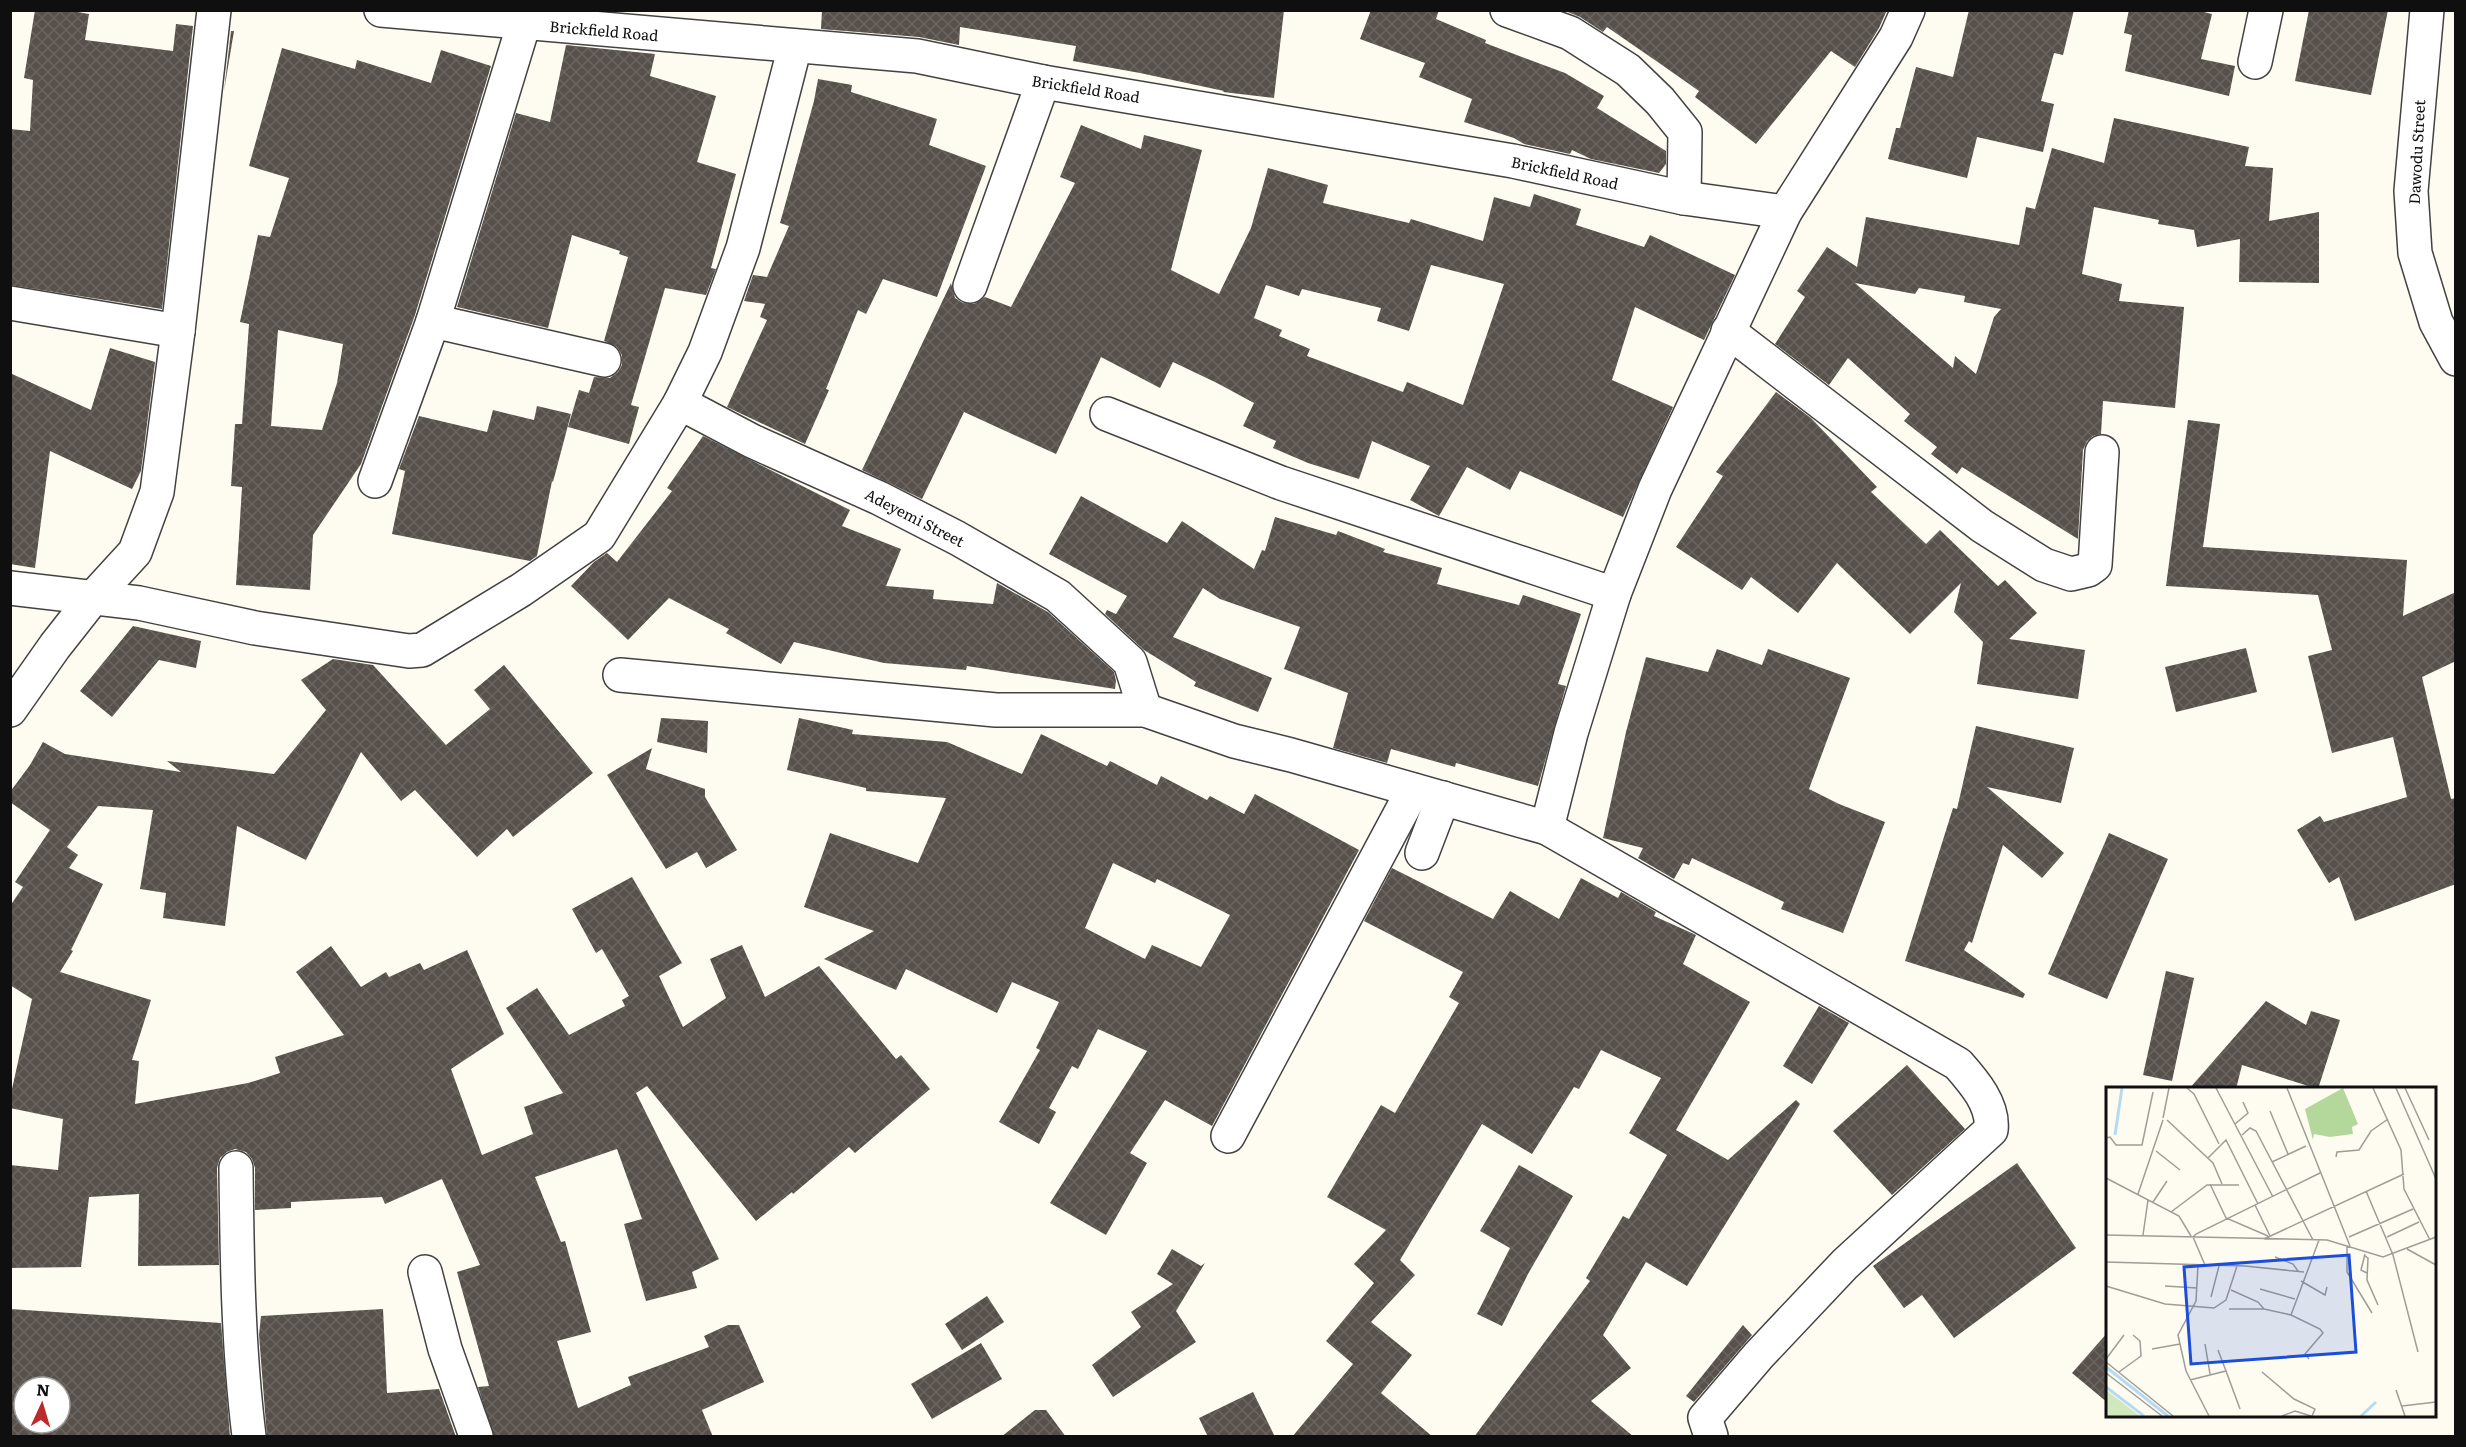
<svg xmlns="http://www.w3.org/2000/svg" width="2466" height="1447" viewBox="0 0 2466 1447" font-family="Literata,serif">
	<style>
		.building { fill: url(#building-cross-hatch); fill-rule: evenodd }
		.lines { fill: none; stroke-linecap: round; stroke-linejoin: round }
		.minor-casing { stroke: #424242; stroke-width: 36 }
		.minor { stroke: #fff; stroke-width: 33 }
		.labels { text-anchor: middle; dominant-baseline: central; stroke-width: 6; stroke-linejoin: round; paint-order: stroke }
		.street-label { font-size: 15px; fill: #0f0f0f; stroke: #fff }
		.inset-river { fill: none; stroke: #b7daf4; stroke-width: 3 }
		.inset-road { fill: none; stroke: #9e9d97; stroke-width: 1.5 }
		.view { fill: #1d4ed8; fill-opacity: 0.15; stroke: #1d4ed8; stroke-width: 3 }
		.inset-edge { fill: none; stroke: #0f0f0f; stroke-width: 3 }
	</style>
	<defs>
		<pattern id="building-cross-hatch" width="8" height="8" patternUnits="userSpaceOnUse" patternTransform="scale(1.5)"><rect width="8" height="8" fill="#57504b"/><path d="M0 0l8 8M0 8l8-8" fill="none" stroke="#6a6561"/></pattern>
	</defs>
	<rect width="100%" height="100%" fill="#fefcf1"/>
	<g class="building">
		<path d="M35 10H66L89 14 85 40 173 51 176 24 193 26 162 309 10 285V129L30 131 33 80 24 78Z"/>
		<path d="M822 10H1284L1274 98 1223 92 1224 91 1140 73 1073 61 1076 46 960 27 959 45 919 37 821 29Z"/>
		<path d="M1371 10H1439L1436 19 1486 40 1485 43 1565 73 1604 96 1597 108 1666 151V164L1659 173 1591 159 1572 150 1570 154 1524 144 1514 138 1464 122 1472 99 1419 77 1425 63 1360 39Z"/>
		<path d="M1563 10H1887L1879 28 1855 67 1831 51 1756 144 1695 97 1699 91 1662 65 1607 27 1603 32 1580 17Z"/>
		<path d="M1969 10H2074L2063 55 2054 53 2041 101 2054 104 2043 152 1977 137 1967 178 1888 159 1896 128H1900L1916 67 1953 77Z"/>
		<path d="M2129 10H2196L2212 14 2201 59 2235 66 2229 96 2125 71 2132 35 2124 33Z"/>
		<path d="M2309 10H2388L2371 95 2295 81Z"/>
		<path d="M231 31H234L224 91Z"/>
		<path d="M566 45 655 54 650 76 716 96 697 162 736 174 711 268 716 269 706 295 665 288 631 405 639 407 629 444 568 427 579 390 589 393 594 377 610 378 618 372 622 365V355L617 347 604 341 628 257 619 254 620 251 572 235 548 328 457 307 516 113 550 122Z"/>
		<path d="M282 48 355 69 357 60 431 83 441 50 491 66 415 315 361 464 313 535 310 590 236 585 242 487 231 486 235 424H242L249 324 240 322 258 235 270 237 289 178 249 166ZM278 330 343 344 337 383 322 430 271 426Z"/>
		<path d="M818 79 852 85 851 92 937 119 929 145 986 166 937 297 883 279 866 314 858 310 826 389 829 390 805 444 727 407 767 320 760 317 765 304 744 301 753 275 767 277 789 226 780 223 814 101Z"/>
		<path d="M2114 118 2249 147 2245 166 2273 168 2269 221 2319 212V283L2239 282 2240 239 2197 247 2194 230 2158 224 2159 220 2094 207 2082 274 2122 284 2119 301 2184 307 2175 408 2103 401 2101 434 2093 436 2087 441 2083 450 2078 539 1962 467 1957 474 1931 454 1937 447 1904 421 1910 414 1848 358 1829 385 1775 344 1805 297 1797 291 1827 247 1857 267 1866 217 2019 245 2026 207 2035 209 2052 148 2104 163ZM1855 283 1915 294 1919 288 1965 296 1964 302 2001 309 1994 317 1976 374 1955 356 1953 368Z"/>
		<path d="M1081 125 1141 149 1144 135 1202 150 1171 270 1219 294 1251 228 1268 168 1328 185 1323 203 1409 223 1411 219 1483 241 1494 197 1530 207 1534 194 1581 209 1576 225 1644 247 1650 235 1735 275 1704 340 1635 307 1612 380 1673 407 1623 517 1520 471 1510 490 1467 467 1439 516 1410 500 1430 466 1372 441 1359 479 1308 463 1273 448 1276 441 1243 426 1254 403 1217 383 1173 362 1160 388 1101 357 1056 454 964 412 922 499 862 470 951 283 955 298 963 303 974 304 985 297 1011 307 1075 183 1060 177ZM1431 265 1504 284 1463 405 1407 382 1403 392 1307 356 1310 349 1279 336 1282 330 1254 318 1266 285 1299 296 1302 289 1381 308 1377 321 1409 331Z"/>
		<path d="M110 348 155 362 141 471 132 489 50 451 35 568 10 564V373L91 410Z"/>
		<path d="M1776 392 1811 418 1877 487 1871 492 1926 544 1940 530 1998 586 2005 580 2037 613 2009 639 2085 650 2078 699 1977 684 1983 642 1954 612 1961 583 1910 634 1837 563 1798 613 1751 577 1742 590 1676 547 1723 476 1716 472Z"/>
		<path d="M537 406 571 414 553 482 552 481 537 556 530 561 392 534 405 471 399 469 419 416 487 432 493 410 534 420Z"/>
		<path d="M2188 420 2220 424 2203 547 2407 560 2403 616 2456 592V661L2422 677 2451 799 2456 798V884L2355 921 2339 877 2329 883 2297 830 2320 816 2324 822 2407 797 2393 737 2332 753 2308 656 2332 650 2318 595 2166 586Z"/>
		<path d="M703 436 850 510 842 526 901 549 886 586 934 590 933 599 993 604 997 583 1048 612 1114 672 1116 681 1115 689 967 666 966 670 884 663 794 642 781 664 726 633 729 629 669 598 628 640 571 586 594 562 607 553 617 562 672 491 667 488Z"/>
		<path d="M1081 496 1167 543 1182 521 1254 569 1262 550 1265 551 1275 517 1336 535 1338 531 1385 549 1383 552 1442 568 1437 584 1519 605 1523 595 1581 614 1558 684 1566 686 1538 786 1456 763 1455 767 1391 749 1387 763 1333 748 1348 693 1284 669 1300 627 1220 599 1203 588 1173 637 1272 678 1258 712 1194 686 1196 682 1144 650 1105 614 1107 610 1116 614 1127 596 1049 554Z"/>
		<path d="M133 626 201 641 196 668 159 660 112 717 80 691Z"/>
		<path d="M2246 648 2257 692 2176 712 2165 667Z"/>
		<path d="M1717 649 1762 665 1768 649 1850 678 1809 789 1839 804 1885 822 1843 933 1781 909 1784 902 1692 858 1689 865 1683 863 1674 879 1638 858 1643 848 1603 838 1626 732 1646 657 1708 672Z"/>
		<path d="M333 659 373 665 446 745 490 709 474 690 504 665 593 773 513 837 507 829 477 857 415 790 401 801 361 752 306 860 237 826 225 926 163 918 166 893 140 889 153 810 98 806 67 847 78 855 69 868 103 884 71 950 73 951 60 972 151 1000 132 1060 139 1061 135 1104 248 1083 280 1073 275 1057 344 1035 296 972 331 946 361 987 386 972 389 977 420 963 424 970 467 950 504 1034 451 1069 482 1155 533 1134 524 1107 563 1093 506 1008 537 988 569 1035 625 1006 622 1000 629 996 602 949 596 953 572 909 632 877 682 963 659 976 683 1027 726 998 710 959 742 945 765 997 819 966 896 1059 901 1055 930 1089 855 1153 849 1147 793 1194 792 1192 756 1221 647 1086 636 1093 719 1259 692 1272 697 1288 646 1301 624 1224 642 1219 617 1149 535 1177 561 1242 565 1241 591 1332 557 1341 578 1408 631 1385 628 1377 709 1347 704 1336 728 1325H739L764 1382 702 1410 713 1437H494L478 1387 489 1386 457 1272 480 1265 442 1179 385 1204 382 1197 291 1202V1208L255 1210V1168L252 1159 246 1152 235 1149 227 1152 220 1158 217 1168 219 1265 138 1266 139 1194 89 1197 81 1267 10 1268V1165L58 1170 63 1119 10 1108V1098L32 999 10 985V906L23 887 15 882 50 830 10 802V792L30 765 43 742 65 754 181 772 167 761 274 774 326 710 301 680Z"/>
		<path d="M661 718 708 721 707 753 657 742Z"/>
		<path d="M799 718 853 730 852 734 947 742 1022 774 1041 734 1107 766 1110 761 1157 785 1161 776 1207 800 1210 796 1244 814 1255 794 1359 850 1212 1126 1165 1100 1130 1153 1147 1163 1106 1235 1050 1203 1147 1051 1098 1029 1078 1069 1072 1066 1049 1108 1056 1112 1039 1144 999 1122 1040 1050 1036 1048 1059 1002 1012 982 997 1013 906 969 896 990 824 959 874 931 804 907 830 833 918 863 946 798 866 791V788L787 770ZM1113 863 1155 883 1157 879 1230 915 1201 967 1152 945 1145 959 1085 928Z"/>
		<path d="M1976 726 2074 748 2061 803 1987 787 2064 853 2042 878 2003 845 1972 943 1969 941 1964 950 2025 994 2023 998 1905 961 1953 808 1957 809Z"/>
		<path d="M652 748 646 769 705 789V797L737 850 706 868 697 852 666 869 607 775Z"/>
		<path d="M2109 833 2168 859 2107 999 2048 974Z"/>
		<path d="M1392 868 1493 919 1510 891 1559 919 1581 878 1618 898 1621 892 1656 912 1654 916 1696 935 1683 964 1750 1002 1676 1130 1728 1160 1796 1100 1800 1104 1687 1286 1646 1262 1603 1335 1631 1368 1591 1401 1634 1437H1474L1590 1281 1586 1278 1623 1216 1629 1219 1667 1155 1629 1133 1661 1078 1601 1050 1579 1089 1574 1087 1532 1154 1482 1124 1400 1260 1415 1275 1371 1322 1412 1355 1381 1393 1433 1437H1292L1353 1364 1326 1341 1374 1283 1354 1264 1386 1230 1327 1197 1381 1105 1395 1113 1459 1003 1449 997 1463 972 1364 921Z"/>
		<path d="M2166 971 2194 978 2172 1081 2143 1075Z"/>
		<path d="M2266 1001 2306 1025 2311 1011 2340 1020 2318 1089 2242 1065 2236 1089H2189Z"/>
		<path d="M1819 1006 1849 1023 1812 1084 1783 1066Z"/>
		<path d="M1907 1065 1965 1129 1892 1195 1833 1131Z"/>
		<path d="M2017 1163 2076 1248 1954 1338 1922 1295 1904 1308 1873 1266Z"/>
		<path d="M1519 1165 1573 1196 1528 1274 1502 1326 1477 1314 1510 1248 1480 1231Z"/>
		<path d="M1172 1249 1201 1266 1205 1263 1176 1311 1196 1342 1113 1397 1092 1365 1141 1327 1131 1312 1173 1284 1157 1274Z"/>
		<path d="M987 1296 1004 1322 962 1350 945 1324Z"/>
		<path d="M10 1309 221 1323 230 1437H10ZM24 1387H60V1423H24Z"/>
		<path d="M383 1309 387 1393 439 1389 456 1437H267L259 1335 261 1316Z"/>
		<path d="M1743 1325 1752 1335 1694 1402 1686 1396Z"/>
		<path d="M2108 1332V1403L2072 1373Z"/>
		<path d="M981 1343 1002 1379 932 1419 911 1384Z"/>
		<path d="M1253 1392 1275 1437H1208L1199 1418Z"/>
		<path d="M1035 1410H1046L1066 1437H1001Z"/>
	</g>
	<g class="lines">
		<defs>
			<g id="minor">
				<path d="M381 10 917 56 1043 82 1513 161 1684 198 1785 212"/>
				<path d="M1507 10 1570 33 1628 70 1660 101 1685 132 1684 198"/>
				<path d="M2427 10 2411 191 2415 253 2436 322 2456 359"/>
				<path d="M2255 62 2266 10"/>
				<path d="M970 286 1043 82"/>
				<path d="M10 303 178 331"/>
				<path d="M433 321 604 360"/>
				<path d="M1728 331 1982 526 2044 565 2071 574 2088 570 2095 565 2102 452"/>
				<path d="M680 403 752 441 879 498 957 538 1058 596 1130 662 1145 710"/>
				<path d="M1107 414 1281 483 1614 594"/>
				<path d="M375 481 433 321 524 23"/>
				<path d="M10 588 139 603 255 628 409 651 422 650 521 590 599 536 680 403 705 352 743 248 795 46"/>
				<path d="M620 675 996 710H1145L1234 741 1291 755 1547 828 1958 1064C1974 1082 1994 1105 1991 1130L1845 1264 1759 1355 1705 1418 1711 1436"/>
				<path d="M10 710 55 646 92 599 135 552 157 492 178 331 214 10"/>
				<path d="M1547 828 1571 733 1614 594 1655 489 1785 212 1896 37 1908 10"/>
				<path d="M1422 853 1443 798"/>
				<path d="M1228 1136 1413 790"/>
				<path d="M236 1168C237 1258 238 1347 249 1436"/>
				<path d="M425 1272 445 1349 476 1436"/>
			</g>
		</defs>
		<use href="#minor" class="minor-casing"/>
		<use href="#minor" class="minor"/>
	</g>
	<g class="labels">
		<g class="street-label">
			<text transform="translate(604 30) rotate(5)">Brickfield Road</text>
			<text transform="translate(1086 88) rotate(9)">Brickfield Road</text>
			<text transform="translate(2416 152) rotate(-87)">Dawodu Street</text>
			<text transform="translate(1565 172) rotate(12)">Brickfield Road</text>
			<text transform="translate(915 517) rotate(27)">Adeyemi Street</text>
		</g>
	</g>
	<g transform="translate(2106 1087)">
		<rect width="330" height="330" fill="#fefcf1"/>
		<path d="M0 303 34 329H0Z" fill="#d0e8bb"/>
		<path d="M237 1 252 37 246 40 247 47 224 50 208 47 207 53 199 22Z" fill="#b4d89b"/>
		<path class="inset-river" d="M9 48 16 1M0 280 62 329M0 300 38 329M255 329 270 315"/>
		<path class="inset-road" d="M81 1 88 7 113 57M110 1 167 110M181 1 244 159M267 1 295 63 298 102 324 153M290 1 330 92M299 1 323 53M164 24 182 67M57 31 63 1M61 33 107 76 116 97M129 37 142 26 137 15M136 48 144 41 150 44 207 153M0 51 4 50 10 58H36L47 5M50 64 74 83M230 70 231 65 253 63 265 44 282 32M102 71 120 53 152 117M166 75 200 59M0 91 73 129 85 149M104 97 120 131 162 149M260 104 287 168 312 265M32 107 57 33M47 115 61 94M149 118 164 149M65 125 101 98H133M0 148 221 153 277 170 330 150M37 148 42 113M243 150 307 122M281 150 313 135M158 152 298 87M241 159V185L266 226M301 162 330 178M259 167 255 183 261 186M258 168 262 171 261 193 272 218M169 170 187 177 192 184M0 175 139 179 198 185M92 178 90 214 72 248 80 284 103 329M99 178 87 150 90 147 214 86M195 194 219 208 221 200M0 199 59 217 108 221 120 213 131 179M59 199 91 201M154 202 189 212M125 203 152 215 158 222M105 210 113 179M123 222H158L185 228 214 242 217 246 199 267 203 272M185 228 213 153M99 257 104 287M46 262 74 257M112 263 120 284M0 272 18 248M0 275 67 329M13 285 35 269 34 254 27 248M156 285 188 312 209 322 206 329M0 286 56 329M84 293 120 284 134 322M290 303 299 329M296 319 330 315M176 329 189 324 205 329"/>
		<path class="view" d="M243 168 250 265 85 277 78 180Z"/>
		<rect width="330" height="330" class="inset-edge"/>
	</g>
	<rect width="2466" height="1447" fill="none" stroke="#0f0f0f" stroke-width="24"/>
	<g transform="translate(42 1405) rotate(4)"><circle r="28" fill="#ffffff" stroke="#9f9f9f" stroke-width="1.5"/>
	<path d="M0-4.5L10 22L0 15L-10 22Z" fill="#ba2c2c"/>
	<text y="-9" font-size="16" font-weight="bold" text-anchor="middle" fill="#0f0f0f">N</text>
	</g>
</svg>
